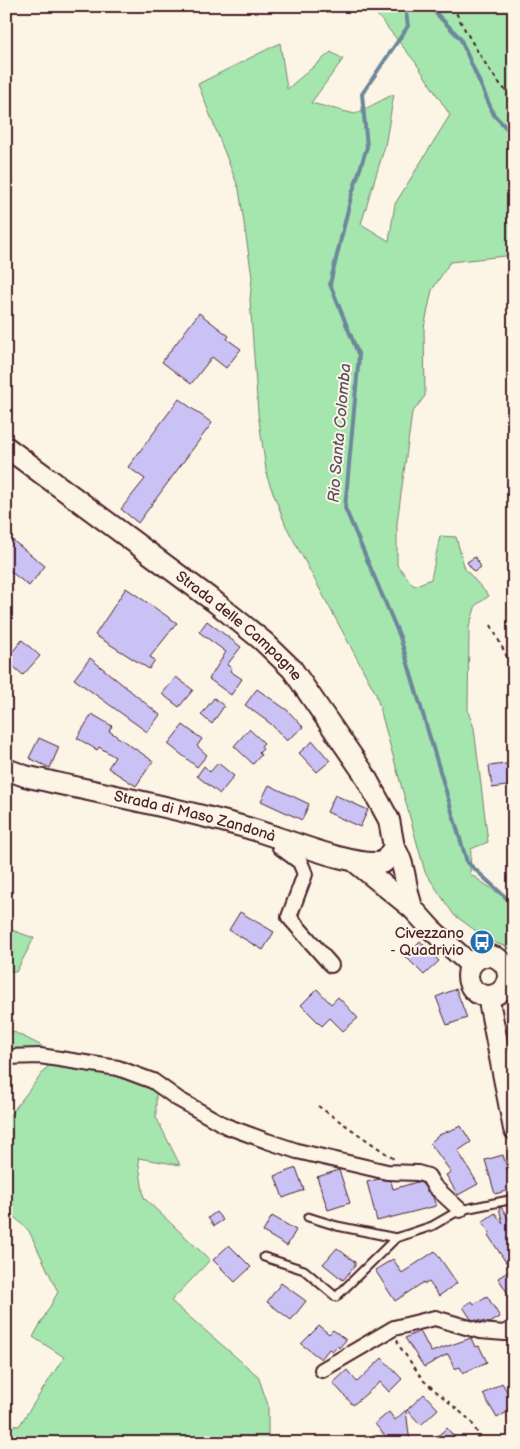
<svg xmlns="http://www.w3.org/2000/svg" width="520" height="1449" viewBox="0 0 520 1449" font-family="'Balsamiq Sans',sans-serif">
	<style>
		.green { fill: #a5e6af; stroke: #78826d }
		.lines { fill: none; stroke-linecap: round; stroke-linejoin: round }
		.stream { stroke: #6d879b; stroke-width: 4 }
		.building { fill: #cac2f4; stroke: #4a1f2b }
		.lane-casing { stroke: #4a1f2b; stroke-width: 11 }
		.street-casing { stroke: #4a1f2b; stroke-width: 18 }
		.secondary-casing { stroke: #4a1f2b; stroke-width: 24 }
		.path { stroke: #4a1f2b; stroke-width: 2; stroke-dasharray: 4 4; stroke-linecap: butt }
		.lane { stroke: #fcf5e5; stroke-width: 7 }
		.street { stroke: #fcf5e5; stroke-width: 14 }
		.secondary { stroke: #fcf5e5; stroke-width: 20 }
		.labels { text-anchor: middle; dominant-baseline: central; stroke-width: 4; stroke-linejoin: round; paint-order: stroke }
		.street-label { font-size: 15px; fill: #4a1f2b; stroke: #fcf5e5 }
		.poi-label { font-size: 15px; fill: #4a1f2b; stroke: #fcf5e5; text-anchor: end }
		.water-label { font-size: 16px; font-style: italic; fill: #5b5363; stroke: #fcf5e5 }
	</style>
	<rect width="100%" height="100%" fill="#fcf5e5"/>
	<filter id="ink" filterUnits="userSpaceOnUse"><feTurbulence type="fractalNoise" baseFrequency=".02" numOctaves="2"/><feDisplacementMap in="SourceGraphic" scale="10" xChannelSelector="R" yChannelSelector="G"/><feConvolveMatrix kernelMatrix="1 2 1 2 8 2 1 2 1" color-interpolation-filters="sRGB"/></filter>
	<g filter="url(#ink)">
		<g class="green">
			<path d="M370 6H514V255L450 262 432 290 424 328 425 396 412 413 397 523V565L414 586 431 579 440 536 456 537 465 569 489 596 476 605 469 627 468 711 474 728 488 842 471 849 470 874 514 904V949L490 941 454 915 425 872 376 694 286 526 267 477 258 413 250 300 252 277 239 189 198 84 280 43 287 89 331 52 343 59 311 103 355 114 394 94 385 146 361 224 389 241 395 204 450 115 416 63Z"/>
			<path d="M6 928 34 938 16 972 6 970Z"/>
			<path d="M6 1028 42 1046 39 1052H6Z"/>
			<path d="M58 1053 116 1061 156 1089V1117L180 1165 138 1158 144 1198 210 1260 171 1301 258 1376 268 1405V1443H6V1425L19 1426 64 1357 33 1337 58 1292 29 1231 6 1209V1120Z"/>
		</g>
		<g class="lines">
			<g class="stream">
				<path d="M405 6 408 26 362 94 367 147 351 197 330 284 359 356 345 508 400 637 467 862 514 905"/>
				<path d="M429 6 460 38 494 115 514 136"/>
			</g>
		</g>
		<g class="building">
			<path d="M199 313 229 336 227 339 241 349 226 368 212 357 191 384 162 362Z"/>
			<path d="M179 399 212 423 138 523 121 509 145 479 128 467Z"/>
			<path d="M6 535 45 566 29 586 6 568Z"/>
			<path d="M475 557 481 567 474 572 467 562Z"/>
			<path d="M126 588 177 623 150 657 155 660 149 669 95 635Z"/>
			<path d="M207 621 241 647 227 665 232 668 230 671 242 679 231 695 209 679 226 652 199 632Z"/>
			<path d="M22 640 40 656 23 675 6 660Z"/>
			<path d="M90 658 160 715 147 732 74 679Z"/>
			<path d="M176 677 193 690 179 707 162 694Z"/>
			<path d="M257 689 287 710 303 727 287 741 271 724 245 705Z"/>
			<path d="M214 698 224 706 212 724 201 715Z"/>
			<path d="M92 714 112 726 109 731 153 761 136 786 108 768 115 757 99 747 97 750 77 738Z"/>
			<path d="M183 725 202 739 197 746 207 755 197 767 168 744Z"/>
			<path d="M249 729 264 743 261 746 263 749 259 753 261 755 253 764 234 746Z"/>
			<path d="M39 738 59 747 50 768 29 758Z"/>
			<path d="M313 741 330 761 317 772 299 753Z"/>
			<path d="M218 763 234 776 220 794 197 776 204 766 210 772Z"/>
			<path d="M514 763V785L492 788 489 766Z"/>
			<path d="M269 785 309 804 302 820 261 801Z"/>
			<path d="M335 795 368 810 360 827 327 812Z"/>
			<path d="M240 912 274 932 263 950 229 930Z"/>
			<path d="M420 941 439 961 424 975 405 956Z"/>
			<path d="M317 989 331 1004 338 997 358 1018 343 1031 330 1018 322 1026 301 1005Z"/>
			<path d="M456 989 467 1018 447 1025 436 997Z"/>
			<path d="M461 1126 471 1142 458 1151 478 1184 458 1195 446 1175 451 1172 430 1143 439 1135Z"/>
			<path d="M503 1155 513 1189 495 1194 485 1160Z"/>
			<path d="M296 1168 304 1190 283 1198 275 1176Z"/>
			<path d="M339 1170 350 1203 328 1210 317 1177Z"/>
			<path d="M378 1179 391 1181 393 1189 417 1182 422 1183 433 1197 436 1206 377 1221 367 1182Z"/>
			<path d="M501 1207 514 1226V1303L498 1278 511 1270 488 1235 490 1233 482 1222 495 1213 503 1224 499 1208Z"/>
			<path d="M216 1212 223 1220 214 1226 208 1218Z"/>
			<path d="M272 1216 296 1230 287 1246 263 1232Z"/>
			<path d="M229 1245 251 1267 235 1282 213 1260Z"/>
			<path d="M337 1248 355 1262V1266L343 1280 323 1264Z"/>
			<path d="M435 1251 457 1283 439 1296 429 1282 425 1284 424 1282 395 1301 375 1270 393 1259 402 1273Z"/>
			<path d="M281 1283 306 1301 291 1320 267 1302Z"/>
			<path d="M487 1296 500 1317 490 1323 471 1319 463 1307 472 1301 474 1304Z"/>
			<path d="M319 1326 329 1334 333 1330 346 1340 339 1348 337 1346 332 1351 329 1349 321 1359 301 1344Z"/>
			<path d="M420 1331 431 1352 471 1338 475 1347 479 1346 487 1362 463 1373 460 1367 455 1369 448 1354 424 1367 405 1338Z"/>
			<path d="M382 1358 402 1379 389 1392 380 1382 353 1405 333 1383 347 1370 357 1382Z"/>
			<path d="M502 1383 514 1403V1408L497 1418 483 1394Z"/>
			<path d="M424 1394 438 1409 421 1425 407 1410Z"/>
			<path d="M406 1410 410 1443H391L375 1424 389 1412 395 1420Z"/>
			<path d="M447 1428 459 1443H429Z"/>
		</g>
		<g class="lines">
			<defs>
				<g id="lane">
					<path d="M308 1217 337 1226 396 1238 432 1226 460 1210 514 1199"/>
					<path d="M264 1257 304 1270 336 1297 396 1238"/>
				</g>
				<g id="street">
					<path d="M281 840 280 847 300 862 305 874 289 917 331 965"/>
					<path d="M6 1057 40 1056 118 1068 153 1081 178 1099 226 1126 267 1141 297 1151 387 1172 418 1173 428 1176 434 1186 460 1210"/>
					<path d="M322 1370 394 1328 435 1318 480 1331 505 1333 514 1327"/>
				</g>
				<g id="secondary">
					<path id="s1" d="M6 447 215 602 263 641 292 669 363 772 389 820 394 847 384 862"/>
					<path id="s2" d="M6 769 25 776C99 793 175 807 248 828 281 837 355 869 384 862"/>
					<path d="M394 847C407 866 404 888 413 909"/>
					<path d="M354 861 413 909 432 930 471 965"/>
					<circle cx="488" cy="976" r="20"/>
					<path d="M488 996 514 1129"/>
				</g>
			</defs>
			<use href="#lane" class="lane-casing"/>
			<use href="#street" class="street-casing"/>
			<use href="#secondary" class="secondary-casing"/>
			<g class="path">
				<path d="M453 6C462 27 496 86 514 98"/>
				<path d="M508 261 514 300"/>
				<path d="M491 625 508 659 514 681"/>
				<path d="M318 1106 394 1159"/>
				<path d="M397 1340 400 1347 424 1381 471 1421 479 1436 472 1443"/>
			</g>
			<use href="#lane" class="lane"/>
			<use href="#street" class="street"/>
			<use href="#secondary" class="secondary"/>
		</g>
	</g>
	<defs>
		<symbol id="bus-disc" viewBox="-11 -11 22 22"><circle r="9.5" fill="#1f6fb2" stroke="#fcf5e5"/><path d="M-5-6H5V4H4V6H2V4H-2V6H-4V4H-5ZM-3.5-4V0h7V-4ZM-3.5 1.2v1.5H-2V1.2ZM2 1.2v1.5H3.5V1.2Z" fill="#fff"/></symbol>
	</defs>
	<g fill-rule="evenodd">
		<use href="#bus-disc" x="468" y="928" width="28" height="28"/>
	</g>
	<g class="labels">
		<g class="street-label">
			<text stroke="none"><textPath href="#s1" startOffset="294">Strada delle Campagne</textPath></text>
			<text stroke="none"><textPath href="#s2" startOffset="195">Strada di Maso Zandonà</textPath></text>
		</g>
		<g class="poi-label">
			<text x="464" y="933">Civezzano<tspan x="464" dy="17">- Quadrivio</tspan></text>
		</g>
		<g class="water-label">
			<text transform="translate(340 433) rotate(-85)">Rio Santa Colomba</text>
		</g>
	</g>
	<rect width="520" height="1449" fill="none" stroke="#fcf5e5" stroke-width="25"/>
	<rect x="12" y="12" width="495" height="1424" fill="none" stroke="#4a1f2b" stroke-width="2" filter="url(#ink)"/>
</svg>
